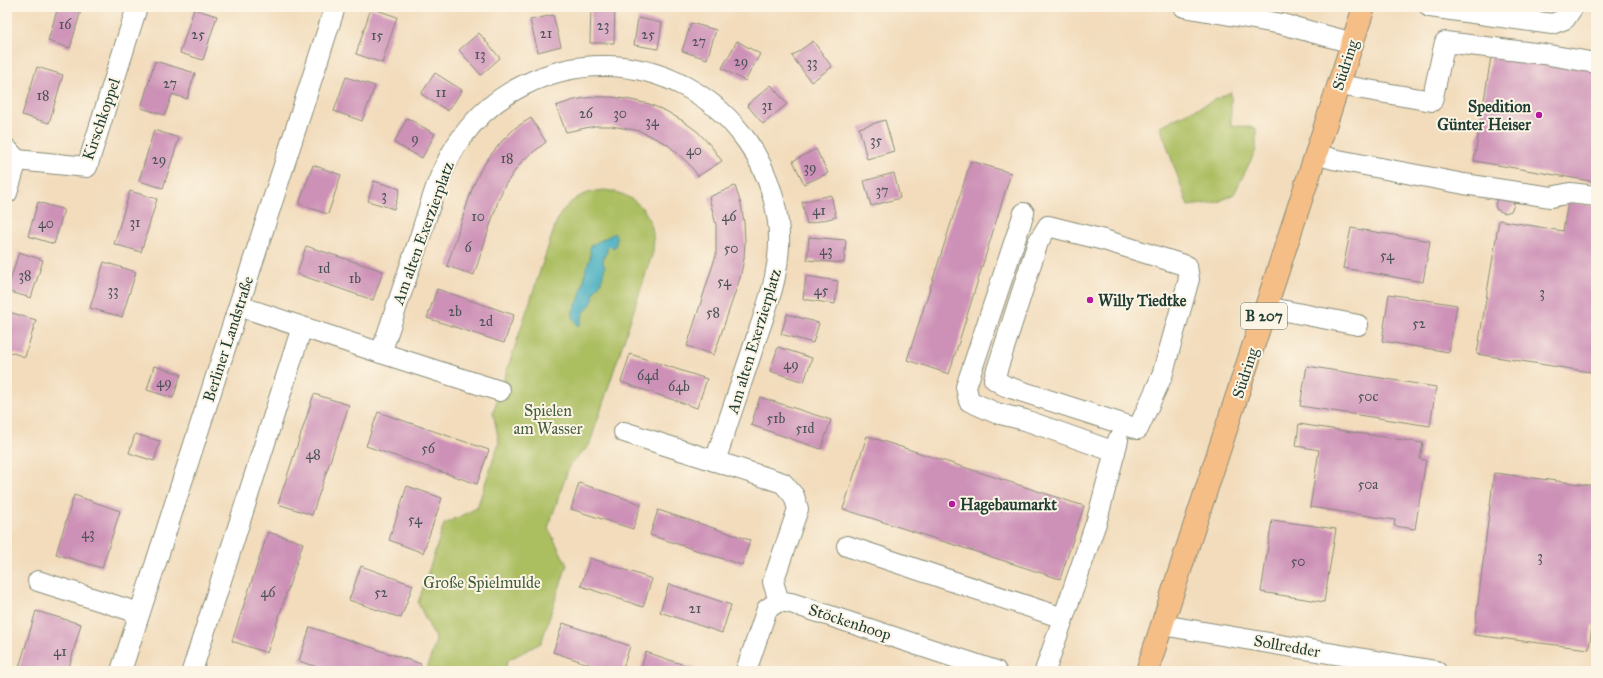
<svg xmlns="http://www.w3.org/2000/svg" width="1603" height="678" viewBox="0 0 1603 678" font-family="'IM FELL Great Primer',serif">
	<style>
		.green { fill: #abbe61; stroke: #657e4a }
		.water { fill: #42adc1; stroke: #30757a }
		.building { fill: #cd91b7 }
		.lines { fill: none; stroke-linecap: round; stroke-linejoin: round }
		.minor-casing { stroke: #888c78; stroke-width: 22 }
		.major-casing { stroke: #888c78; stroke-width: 24 }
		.minor { stroke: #fff; stroke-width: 20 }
		.major { stroke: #f6be87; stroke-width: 22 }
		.poi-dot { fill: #b5179e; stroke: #fcf5e5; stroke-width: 1.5 }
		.labels { text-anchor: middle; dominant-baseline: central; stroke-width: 4; stroke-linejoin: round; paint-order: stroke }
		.number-label { font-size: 14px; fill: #4a5255 }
		.shield { fill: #fcf5e5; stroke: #617469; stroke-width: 1 }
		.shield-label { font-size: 15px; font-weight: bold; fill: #1f3d34 }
		.street-label { font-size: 16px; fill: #1f3d34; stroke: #fcf5e5 }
		.poi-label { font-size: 16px; font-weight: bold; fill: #1f3d34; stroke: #fcf5e5; text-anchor: start }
		.park-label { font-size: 16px; fill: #425d3f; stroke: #fcf5e5 }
	</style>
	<rect width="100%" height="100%" fill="#fcf5e5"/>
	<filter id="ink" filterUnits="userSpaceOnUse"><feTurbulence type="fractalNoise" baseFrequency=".025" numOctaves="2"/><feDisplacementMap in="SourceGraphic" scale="8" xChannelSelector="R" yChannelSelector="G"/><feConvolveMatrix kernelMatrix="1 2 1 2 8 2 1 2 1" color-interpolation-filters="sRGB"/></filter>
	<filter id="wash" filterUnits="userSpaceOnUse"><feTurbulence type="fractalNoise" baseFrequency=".012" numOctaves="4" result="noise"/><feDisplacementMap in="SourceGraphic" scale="16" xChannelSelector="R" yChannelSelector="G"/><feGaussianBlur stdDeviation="0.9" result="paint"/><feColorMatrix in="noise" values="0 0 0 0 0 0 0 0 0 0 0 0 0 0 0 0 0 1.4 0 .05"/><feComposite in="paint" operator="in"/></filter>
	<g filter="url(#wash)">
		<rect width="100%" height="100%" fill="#f2dcbc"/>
		<g class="green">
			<path d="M1231 92V125L1256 128V150L1234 194 1218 202 1188 206 1160 126Z"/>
			<path d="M604 190C639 194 657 217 653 252L589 446 570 464 548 528 567 565 541 643 508 660 504 671H426L436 640 418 603 444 524 477 508 499 442 493 412 557 220C567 201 582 192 604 190Z"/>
		</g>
		<path class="water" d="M615 233C617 239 617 243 614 248L610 246 607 248V252L604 256 603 263 605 267 601 282 594 292 593 301 583 314 579 327 573 318V311L579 299 584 280 586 267 590 259V246Z"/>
		<g id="blocks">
			<g class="building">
				<path d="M58 7H82L70 48 48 41Z"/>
				<path d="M591 7H615L614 43H590Z"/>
				<path d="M371 8 397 17 382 63 356 54Z"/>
				<path d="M194 9 217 16 203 60 180 53Z"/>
				<path d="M553 15 561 46 538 52 530 20Z"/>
				<path d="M638 18 662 23 658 49 634 45Z"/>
				<path d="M691 23 716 30 707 59 682 51Z"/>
				<path d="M479 33 500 58 481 75 459 50Z"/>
				<path d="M737 41 760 54 745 81 722 68Z"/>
				<path d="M813 41 832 67 811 82 792 56Z"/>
				<path d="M1492 51 1596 68V182L1474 161Z"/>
				<path d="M155 61 195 73 187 99 172 94 165 115 141 108Z"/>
				<path d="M37 67 63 75 49 123 22 115Z"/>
				<path d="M435 73 462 90 448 111 421 94Z"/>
				<path d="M346 77 375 86 362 121 334 111Z"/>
				<path d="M771 85 787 104 763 124 747 105Z"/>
				<path d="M593 97H612L631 100 649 104 666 111 683 121 698 132 711 146 722 161 698 176 689 164 667 144 640 131 611 126H595L566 132 556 106 574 100Z"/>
				<path d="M407 118 435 134 422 158 394 143Z"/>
				<path d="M531 118 546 142 522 161 505 185 499 198 474 275 447 266 472 189 480 171 490 156 502 141 515 128Z"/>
				<path d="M885 120 894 151 867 159 859 128Z"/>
				<path d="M154 130 179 138 163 188 139 181Z"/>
				<path d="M816 149 828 173 804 184 793 161Z"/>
				<path d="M971 161 1011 173 949 374 907 360Z"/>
				<path d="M313 165 341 175 328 214 299 204Z"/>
				<path d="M894 173 900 198 871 206 864 181Z"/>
				<path d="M374 181 400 189 394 209 368 201Z"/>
				<path d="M735 186 741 204 744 222 745 241 744 259 740 278 714 355 687 346 716 255V225L709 197Z"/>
				<path d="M130 191 157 199 141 252 114 244Z"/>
				<path d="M831 195 836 217 807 224 802 202Z"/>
				<path d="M1497 199H1513L1514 205 1511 211 1505 213 1497 210 1495 205Z"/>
				<path d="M38 202 64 210 54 244 28 236Z"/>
				<path d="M1568 202 1596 206V373L1477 354 1499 220 1563 231Z"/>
				<path d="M1351 228 1430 241 1423 282 1343 268Z"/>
				<path d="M809 237 846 240 844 263 807 260Z"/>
				<path d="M306 246 383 271 373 300 297 274Z"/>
				<path d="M19 252 43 260 31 298 7 291Z"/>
				<path d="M104 262 136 272 122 317 90 308Z"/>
				<path d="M806 276 838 281 835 304 803 299Z"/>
				<path d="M437 289 514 315 504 343 427 318Z"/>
				<path d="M1389 294 1457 305 1449 352 1382 341Z"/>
				<path d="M9 312 36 320 25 357 7 351V317Z"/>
				<path d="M787 314 819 323 813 343 781 334Z"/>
				<path d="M778 347 812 358 804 382 770 371Z"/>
				<path d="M630 354 707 379 697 408 621 382Z"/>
				<path d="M154 366 181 374 173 398 147 390Z"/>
				<path d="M1307 366 1436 387 1430 426 1300 406Z"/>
				<path d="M314 394 349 405 312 515 278 504Z"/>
				<path d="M760 397 831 420 821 449 751 425Z"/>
				<path d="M378 412 489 450 477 484 366 446Z"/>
				<path d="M1299 424 1423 443 1420 459 1426 460 1415 529 1394 526 1395 520 1310 507 1319 450 1296 446Z"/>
				<path d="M135 434 160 441 154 461 129 453Z"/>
				<path d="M867 436 1084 506 1060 579 843 509Z"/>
				<path d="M1494 473 1596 486V626L1592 625 1589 649 1474 635Z"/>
				<path d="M579 483 641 504 633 529 571 509Z"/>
				<path d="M407 486 442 498 423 553 389 540Z"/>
				<path d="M74 495 120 511 102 568 56 554Z"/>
				<path d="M658 510 750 540 742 565 650 535Z"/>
				<path d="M1272 520 1336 529 1324 602 1261 592Z"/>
				<path d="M268 532 303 543 267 653 232 641Z"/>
				<path d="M590 558 652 579 643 607 581 586Z"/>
				<path d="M361 566 413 585 401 618 349 600Z"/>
				<path d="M669 584 731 605 722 633 660 612Z"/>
				<path d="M36 611 81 624 68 671H18Z"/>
				<path d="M563 623 630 646 622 671H609L553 652Z"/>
				<path d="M310 627 421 664 419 671H329L299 661Z"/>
				<path d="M646 652 702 671H640Z"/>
			</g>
		</g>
	</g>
	<g filter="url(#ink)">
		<use href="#blocks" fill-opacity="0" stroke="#888c78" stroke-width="1"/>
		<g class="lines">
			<defs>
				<g id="minor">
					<path d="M1184 7 1282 24 1353 43"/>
					<path d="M1430 7 1552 24 1565 19 1573 7"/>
					<path d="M1339 85 1432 101 1445 42 1543 54 1596 63"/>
					<path d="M7 149 17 160 7 193"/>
					<path d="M1316 154 1333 159 1464 184 1551 197 1570 193 1596 196"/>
					<path d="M17 160 87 167 137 7"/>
					<path d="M1024 213 966 387 969 401 996 413 1025 420 1115 452"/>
					<path d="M1048 226 1104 240 1187 266 1189 279 1162 376 1138 429 1005 386 994 379 1038 242Z"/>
					<path d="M239 306 381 353C394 314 407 275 420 237 431 202 440 167 462 137 478 115 499 97 524 85 634 30 762 100 778 222 784 268 765 311 751 354 739 390 727 425 715 461L783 483 794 496 798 509 773 582 779 601"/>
					<path d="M1266 307 1358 325"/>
					<path d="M381 353 500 391"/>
					<path d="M624 432 715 461"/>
					<path d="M847 546 1063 618"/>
					<path d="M38 581 139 613"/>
					<path d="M1162 625 1436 671"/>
					<path d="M121 671 335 7"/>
					<path d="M192 671 302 327"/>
					<path d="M746 671 767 609 779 601 791 603 996 671"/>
					<path d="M1045 671 1097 520 1118 440"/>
				</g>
				<path id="major" d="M1147 671 1364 7"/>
			</defs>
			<use href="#minor" class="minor-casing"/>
			<use href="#major" class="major-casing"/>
			<use href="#minor" class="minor"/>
			<use href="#major" class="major"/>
		</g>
	</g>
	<g class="poi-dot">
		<circle cx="1539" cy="115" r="4"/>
		<circle cx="1090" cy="300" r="4"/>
		<circle cx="952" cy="504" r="4"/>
	</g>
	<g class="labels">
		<g class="number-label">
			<text x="65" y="24">16</text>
			<text x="603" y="25">23</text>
			<text x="546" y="33">21</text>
			<text x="198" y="34">25</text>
			<text x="648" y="34">25</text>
			<text x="377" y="35">15</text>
			<text x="699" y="41">27</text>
			<text x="480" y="54">13</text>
			<text x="741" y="61">29</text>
			<text x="812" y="62">33</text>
			<text x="170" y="83">27</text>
			<text x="441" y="92">11</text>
			<text x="43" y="95">18</text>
			<text x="767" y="105">31</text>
			<text x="586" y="113">26</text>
			<text x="620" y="113">30</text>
			<text x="652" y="121">34</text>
			<text x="415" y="138">9</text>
			<text x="876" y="140">35</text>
			<text x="694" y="150">40</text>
			<text x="507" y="158">18</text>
			<text x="159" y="159">29</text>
			<text x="810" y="167">39</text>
			<text x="882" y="190">37</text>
			<text x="384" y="195">3</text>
			<text x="819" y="210">41</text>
			<text x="478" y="216">10</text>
			<text x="729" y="216">46</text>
			<text x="135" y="222">31</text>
			<text x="46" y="223">40</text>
			<text x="468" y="247">6</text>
			<text x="731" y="248">50</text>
			<text x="826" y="250">43</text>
			<text x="1387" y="255">54</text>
			<text x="324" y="268">1d</text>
			<text x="25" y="275">38</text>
			<text x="355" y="278">1b</text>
			<text x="724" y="281">54</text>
			<text x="113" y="290">33</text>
			<text x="821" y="290">45</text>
			<text x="1542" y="292">3</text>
			<text x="455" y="311">2b</text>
			<text x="713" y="312">58</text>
			<text x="486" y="321">2d</text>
			<text x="1419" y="323">52</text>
			<text x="791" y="364">49</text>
			<text x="648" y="375">64d</text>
			<text x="164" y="382">49</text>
			<text x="679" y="386">64b</text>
			<text x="1368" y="396">50c</text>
			<text x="776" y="418">51b</text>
			<text x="805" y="428">51d</text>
			<text x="428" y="448">56</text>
			<text x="313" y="454">48</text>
			<text x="1368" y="484">50a</text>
			<text x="415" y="519">54</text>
			<text x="88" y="533">43</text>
			<text x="1540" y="556">3</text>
			<text x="1298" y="561">50</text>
			<text x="268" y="592">46</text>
			<text x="381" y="592">52</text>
			<text x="695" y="608">21</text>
			<text x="60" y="651">41</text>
		</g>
		<rect class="shield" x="1241" y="303" width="46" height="26" rx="3"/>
		<g class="shield-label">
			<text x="1264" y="316">B 207</text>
		</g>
		<g class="street-label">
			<text transform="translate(1345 65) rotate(-72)">Südring</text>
			<text transform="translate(101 119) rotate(-71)">Kirschkoppel</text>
			<text transform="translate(423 233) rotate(-70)">Am alten Exerzierplatz</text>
			<text transform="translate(228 339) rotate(-72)">Berliner Landstraße</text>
			<text transform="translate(754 341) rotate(-73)">Am alten Exerzierplatz</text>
			<text transform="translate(1245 373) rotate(-72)">Südring</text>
			<text transform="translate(850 622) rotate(18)">Stöckenhoop</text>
			<text transform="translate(1287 646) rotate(10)">Sollredder</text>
		</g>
		<g class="poi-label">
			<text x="1531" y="106" text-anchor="end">Spedition<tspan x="1531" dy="18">Günter Heiser</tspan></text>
			<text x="1098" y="300">Willy Tiedtke</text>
			<text x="960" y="504">Hagebaumarkt</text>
		</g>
		<g class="park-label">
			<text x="548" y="410">Spielen<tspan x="548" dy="18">am Wasser</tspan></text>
			<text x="482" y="582">Große Spielmulde</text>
		</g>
	</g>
	<rect width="1603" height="678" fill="none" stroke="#fcf5e5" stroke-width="24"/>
</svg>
